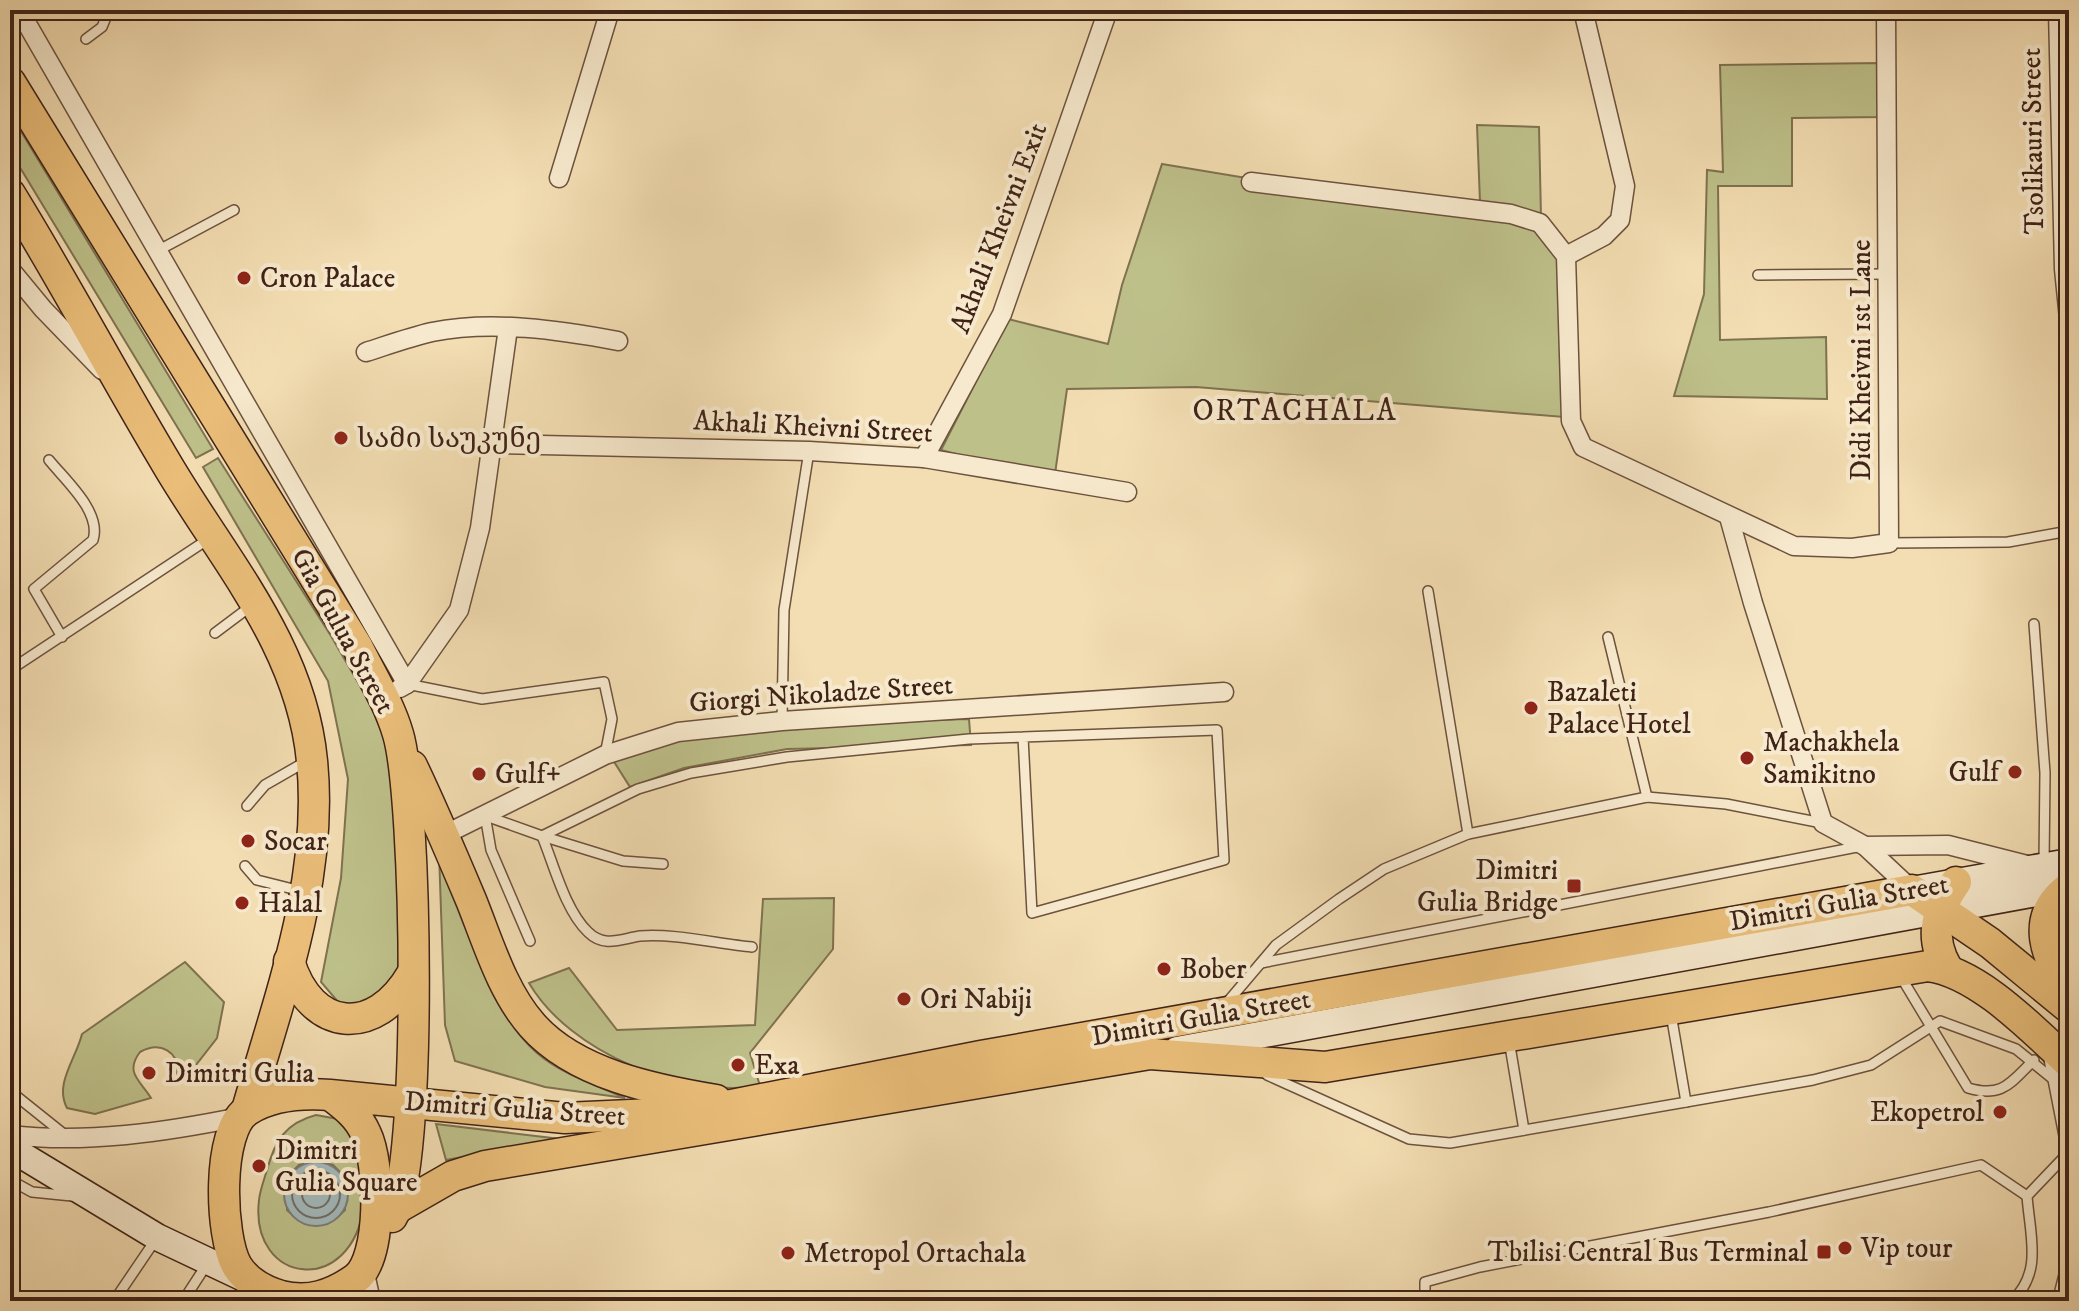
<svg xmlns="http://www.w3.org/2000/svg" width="2079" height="1311" viewBox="0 0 2079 1311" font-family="'IM FELL DW Pica','Noto Serif Georgian',serif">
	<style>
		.green { fill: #bec08a; stroke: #7f7250; stroke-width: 2; fill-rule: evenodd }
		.water { fill: #a2b8b9; stroke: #7b7c78; stroke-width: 2 }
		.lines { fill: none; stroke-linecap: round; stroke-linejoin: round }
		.shore { stroke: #716e68; stroke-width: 2 }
		.service-casing { stroke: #6d523e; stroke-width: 12 }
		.minor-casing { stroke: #6d523e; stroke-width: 21 }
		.tertiary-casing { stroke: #6d523e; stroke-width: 27 }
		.secondary-casing { stroke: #402317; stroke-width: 29 }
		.trunk-casing { stroke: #402317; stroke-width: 33 }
		.service { stroke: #f7e9cd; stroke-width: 9 }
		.minor { stroke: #f7e9cd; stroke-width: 18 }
		.tertiary { stroke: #f7e9cd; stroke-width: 24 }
		.secondary { stroke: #f7e9cd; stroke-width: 26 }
		.trunk { stroke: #eabe79; stroke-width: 30 }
		.poi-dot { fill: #8f2418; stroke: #f7e9cd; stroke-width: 3 }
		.labels { text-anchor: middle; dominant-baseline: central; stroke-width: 8; stroke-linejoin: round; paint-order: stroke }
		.street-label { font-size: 28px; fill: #402317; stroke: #f7e9cd }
		.poi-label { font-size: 28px; fill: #402317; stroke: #f7e9cd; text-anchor: start }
		.neighbourhood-label { font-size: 30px; letter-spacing: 2px; fill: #402317; stroke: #f7e9cd }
	</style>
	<rect width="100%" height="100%" fill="#f3ddb2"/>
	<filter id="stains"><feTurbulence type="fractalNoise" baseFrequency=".0025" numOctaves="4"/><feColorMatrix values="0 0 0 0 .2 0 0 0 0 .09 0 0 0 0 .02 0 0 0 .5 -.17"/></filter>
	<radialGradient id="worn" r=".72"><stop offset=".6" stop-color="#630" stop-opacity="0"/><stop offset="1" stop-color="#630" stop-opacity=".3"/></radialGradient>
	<g class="green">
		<path d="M1881 63 1883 117 1792 118V186H1718L1720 340 1826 337 1827 399 1674 396 1704 294 1707 170 1723 172 1720 65Z"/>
		<path d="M10 113 213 449 196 458 10 151Z"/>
		<path d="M1477 125 1539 127 1541 217 1480 202Z"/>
		<path d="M1162 164 1507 221 1534 230 1558 260 1564 417 1196 387 1067 389 1055 474 1009 468 941 450 1008 319 1108 344 1122 285Z"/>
		<path d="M218 458 331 636 370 703 387 745 399 795 402 912 397 980 362 1007 339 1003 321 982 341 878 348 779 328 681 203 467Z"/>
		<path d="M969 719 971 745 787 749 684 768 630 787 611 757 678 737 782 724Z"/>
		<path d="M439 853C463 913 487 1010 537 1053 561 1074 596 1085 625 1098L545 1087 455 1061 445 1025Z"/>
		<path d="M834 898 833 949 750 1053 760 1086C682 1098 570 1053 529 983L569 968 617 1030 755 1025 763 899Z"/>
		<path d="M185 962 224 1002 217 1038 185 1079 177 1075C180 1051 160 1041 140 1052 124 1073 141 1081 151 1098L95 1114 67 1108C54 1084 76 1059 82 1034Z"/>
		<path d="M316 1115 349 1121 359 1132C361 1155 367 1182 364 1205 352 1298 249 1285 259 1200 260 1190 264 1180 267 1170 275 1140 286 1123 316 1115ZM316 1161 333 1165 345 1177V1210C326 1230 307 1230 287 1210V1177L299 1165Z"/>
		<path d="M436 1124 561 1139 446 1160Z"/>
	</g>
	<circle class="water" cx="316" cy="1194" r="32"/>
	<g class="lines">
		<g class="shore">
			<circle cx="316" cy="1194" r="24"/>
			<circle cx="316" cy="1194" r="14"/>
		</g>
		<defs>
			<g id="service">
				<path d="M86 39 102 27 109 10"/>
				<path d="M159 250 234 210"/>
				<path d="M1758 275 1889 274"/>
				<path d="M49 460C65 480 102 512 93 540L34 589 62 637"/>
				<path d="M1889 543 2008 542 2069 531"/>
				<path d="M1428 591 1468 834"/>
				<path d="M2034 624 2045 773 2044 863"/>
				<path d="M215 633 251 606"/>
				<path d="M1608 637 1647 797"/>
				<path d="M10 670 210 538"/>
				<path d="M407 684 482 699 604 682 612 719 605 755"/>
				<path d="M782 721 784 610 809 451"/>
				<path d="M247 806 265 785 305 762"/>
				<path d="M485 815 491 850 530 941"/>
				<path d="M486 816 542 836 638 789 691 773 787 757 969 739 1217 730 1224 860 1032 913 1023 737"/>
				<path d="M542 836C554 865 565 910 588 932 604 948 621 939 640 936 673 933 719 944 752 947"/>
				<path d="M542 836 623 861 663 864"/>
				<path d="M245 866 257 880 301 891"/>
				<path d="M1261 963 1862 846"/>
				<path d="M1901 977 1968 1088C2003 1098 2010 1083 2034 1060"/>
				<path d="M1225 1005 1276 945 1339 899 1384 869 1468 834 1647 797 1726 804 1822 823"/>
				<path d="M1671 1014 1686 1102"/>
				<path d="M1509 1040 1524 1130"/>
				<path d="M1267 1075 1409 1139 1450 1143 1813 1080 1871 1065 1940 1021 2016 1049 2053 1079"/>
				<path d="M10 1091 65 1135"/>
				<path d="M10 1180 32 1192 72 1196"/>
				<path d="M114 1301 156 1239"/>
				<path d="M183 1301 207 1264"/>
				<path d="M1425 1301V1282L1480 1267 1769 1212 1981 1165 2027 1196"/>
				<path d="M2012 1301C2043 1272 2030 1236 2027 1196L2069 1152"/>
			</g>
			<g id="minor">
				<path d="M19 10 407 684"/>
				<path d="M2058 10 2064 269 2069 319"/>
				<path d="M559 178 610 10"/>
				<path d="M1251 182 1511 214 1540 223 1566 256 1571 421 1583 447 1794 546 1852 548 1889 543 1886 10"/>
				<path d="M1566 256 1604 236 1620 220 1625 186 1583 10"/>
				<path d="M10 269 43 309 102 370"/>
				<path d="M366 352C388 345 410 337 432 332 492 320 560 330 618 341"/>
				<path d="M495 444 809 451 924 458 1127 492"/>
				<path d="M924 458 1002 314 1108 10"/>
				<path d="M1729 517 1753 603 1823 823 1865 846 1912 890"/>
				<path d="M400 688 407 684 459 610 480 528 508 328"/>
				<path d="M444 835 605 755 678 732 782 721 1224 692"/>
				<path d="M1865 846 1948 845 2027 865"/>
				<path d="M2052 1051 2069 1138"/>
				<path d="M10 1135C86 1144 166 1132 240 1117"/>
				<path d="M2062 1301 2069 1273"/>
			</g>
			<path id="tertiary" d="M362 1274 368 1301"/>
			<g id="secondary">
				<path d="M1912 890 2069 862"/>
				<path d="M1177 1050 2069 887"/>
				<path d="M10 1148 157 1237 248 1280"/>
			</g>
			<g id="trunk">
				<path d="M10 82 357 646C371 675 389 703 398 734 417 797 423 1168 392 1217"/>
				<path d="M10 194C65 283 114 376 168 466 225 562 301 646 312 761 324 880 279 997 247 1110"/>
				<path d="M412 766C433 810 452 855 471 900 488 942 502 991 532 1025 575 1074 655 1090 716 1100"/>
				<path d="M2068 888C2028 919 2047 958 2069 994"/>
				<path d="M289 961C311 1033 375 1038 412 974"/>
				<path d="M1947 968C1929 938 1936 910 1956 882"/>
				<path d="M330 1095C345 1106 359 1117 366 1134 380 1163 383 1259 355 1279 332 1295 309 1303 281 1296 264 1291 247 1282 237 1266 220 1237 216 1129 248 1110 272 1095 303 1093 330 1095L565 1118 696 1112 981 1056 1912 890 1990 943 2069 1008"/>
				<path d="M399 1207 453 1176 485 1166 1150 1054 1325 1067 1928 966C1978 972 2032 1029 2069 1063"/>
			</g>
		</defs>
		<use href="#service" class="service-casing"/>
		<use href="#minor" class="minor-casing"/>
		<use href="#tertiary" class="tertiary-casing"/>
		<use href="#secondary" class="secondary-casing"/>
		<use href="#trunk" class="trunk-casing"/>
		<use href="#service" class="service"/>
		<use href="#minor" class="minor"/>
		<use href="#tertiary" class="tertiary"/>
		<use href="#secondary" class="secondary"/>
		<use href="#trunk" class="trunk"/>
	</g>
	<g class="poi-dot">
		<circle cx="244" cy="278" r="8"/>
		<circle cx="341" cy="438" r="8"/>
		<circle cx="1531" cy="708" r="8"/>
		<circle cx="1747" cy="758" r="8"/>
		<circle cx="2015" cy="772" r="8"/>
		<circle cx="479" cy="774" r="8"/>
		<circle cx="248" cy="841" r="8"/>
		<rect x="1566" y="878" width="16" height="16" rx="4"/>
		<circle cx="242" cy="903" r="8"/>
		<circle cx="1164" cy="969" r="8"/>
		<circle cx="904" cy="999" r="8"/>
		<circle cx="738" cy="1065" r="8"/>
		<circle cx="149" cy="1073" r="8"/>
		<circle cx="2000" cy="1112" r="8"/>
		<circle cx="259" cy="1166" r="8"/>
		<circle cx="1845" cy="1248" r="8"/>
		<rect x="1816" y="1244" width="16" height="16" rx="4"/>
		<circle cx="788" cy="1253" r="8"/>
	</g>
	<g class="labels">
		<g class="street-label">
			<text transform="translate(2033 141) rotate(-91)">Tsolikauri Street</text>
			<text transform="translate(999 228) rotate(-69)">Akhali Kheivni Exit</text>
			<text transform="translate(1861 360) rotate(-90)">Didi Kheivni 1st Lane</text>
			<text transform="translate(813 427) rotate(3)">Akhali Kheivni Street</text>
			<text transform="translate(343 631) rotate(61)">Gia Gulua Street</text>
			<text transform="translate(821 694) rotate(-4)">Giorgi Nikoladze Street</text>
			<text transform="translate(1839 903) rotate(-10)">Dimitri Gulia Street</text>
			<text transform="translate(1201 1018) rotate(-10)">Dimitri Gulia Street</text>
			<text transform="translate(515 1109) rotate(4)">Dimitri Gulia Street</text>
		</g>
		<g class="poi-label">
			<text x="260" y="278">Cron Palace</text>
			<text x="357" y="438">სამი საუკუნე</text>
			<text x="1547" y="692">Bazaleti<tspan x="1547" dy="32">Palace Hotel</tspan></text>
			<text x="1763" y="742">Machakhela<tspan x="1763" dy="32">Samikitno</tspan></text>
			<text x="1999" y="772" text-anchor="end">Gulf</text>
			<text x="495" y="774">Gulf+</text>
			<text x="264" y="841">Socar</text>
			<text x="1558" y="870" text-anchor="end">Dimitri<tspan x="1558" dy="32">Gulia Bridge</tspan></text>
			<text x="258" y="903">Halal</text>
			<text x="1180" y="969">Bober</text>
			<text x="920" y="999">Ori Nabiji</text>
			<text x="754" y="1065">Exa</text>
			<text x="165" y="1073">Dimitri Gulia</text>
			<text x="1984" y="1112" text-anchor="end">Ekopetrol</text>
			<text x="275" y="1150">Dimitri<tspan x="275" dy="32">Gulia Square</tspan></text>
			<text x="1861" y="1248">Vip tour</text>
			<text x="1808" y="1252" text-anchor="end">Tbilisi Central Bus Terminal</text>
			<text x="804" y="1253">Metropol Ortachala</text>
		</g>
		<g class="neighbourhood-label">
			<text x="1295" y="411">ORTACHALA</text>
		</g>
	</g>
	<rect width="2079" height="1311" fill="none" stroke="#f3ddb2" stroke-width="40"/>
	<rect x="12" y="12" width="2055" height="1287" fill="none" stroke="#402317" stroke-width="4"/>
	<rect x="20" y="20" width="2039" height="1271" fill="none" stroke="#402317" stroke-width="2"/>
	<rect width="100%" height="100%" filter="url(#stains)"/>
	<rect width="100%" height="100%" fill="url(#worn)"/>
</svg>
